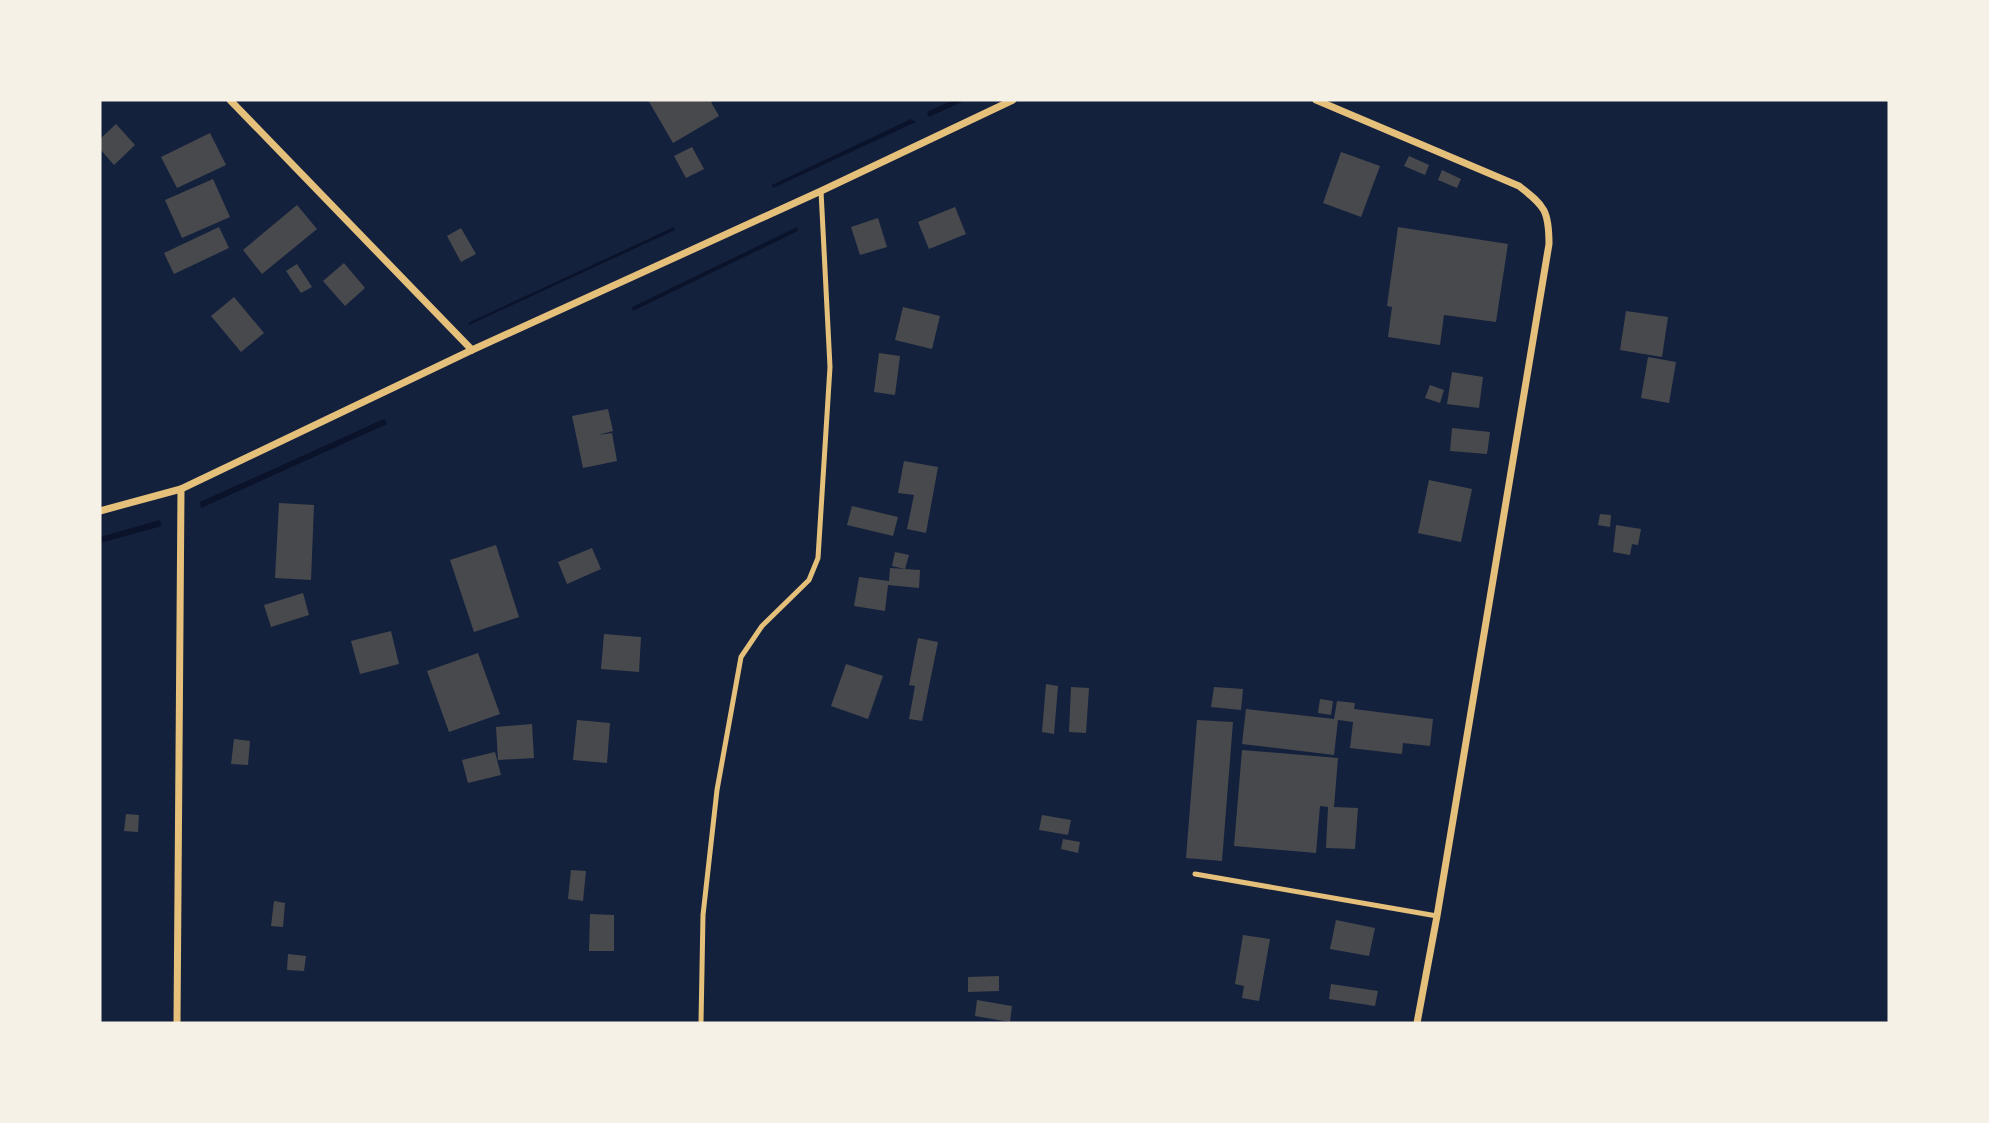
<svg xmlns="http://www.w3.org/2000/svg" width="1989" height="1123" viewBox="0 0 1989 1123" font-family="'Zilla Slab',serif">
	<style>
		.water { fill: #0b132b }
		.building { fill: #48494c }
		.lines { fill: none; stroke-linecap: round; stroke-linejoin: round }
		.service { stroke: #e5c07b; stroke-width: 5 }
		.minor { stroke: #e5c07b; stroke-width: 7 }
	</style>
	<rect width="100%" height="100%" fill="#14213d"/>
	<g class="water">
		<path d="M953 100H966L929 117 927 112Z"/>
		<path d="M911 119 916 122 773 188 772 185Z"/>
		<path d="M674 227 675 230 469 325 468 323Z"/>
		<path d="M797 227 798 231 633 311 632 307Z"/>
		<path d="M384 419 387 424 201 508 200 502Z"/>
		<path d="M160 520 162 526 100 543V537Z"/>
	</g>
	<g class="building">
		<path d="M648 100H716L711 102 719 116 673 143Z"/>
		<path d="M116 124 135 145 114 165 100 149V139Z"/>
		<path d="M210 133 226 165 177 188 161 157Z"/>
		<path d="M692 147 704 169 686 178 674 156Z"/>
		<path d="M1341 152 1380 166 1361 217 1323 203Z"/>
		<path d="M1409 156 1429 165 1425 175 1404 166Z"/>
		<path d="M1442 170 1461 179 1457 188 1438 180Z"/>
		<path d="M213 179 230 217 182 238 165 200Z"/>
		<path d="M297 205 317 229 262 274 243 250Z"/>
		<path d="M955 207 966 234 929 249 918 222Z"/>
		<path d="M878 218 887 247 860 255 851 227Z"/>
		<path d="M219 227 229 248 174 274 164 253Z"/>
		<path d="M1398 227 1508 244 1496 322 1444 315 1440 345 1388 337 1392 307 1387 306Z"/>
		<path d="M461 228 476 254 461 262 447 236Z"/>
		<path d="M344 263 365 288 345 306 323 281Z"/>
		<path d="M297 264 312 287 301 293 286 271Z"/>
		<path d="M234 297 264 333 241 352 211 316Z"/>
		<path d="M903 307 940 316 932 349 895 340Z"/>
		<path d="M1626 311 1668 317 1662 357 1620 350Z"/>
		<path d="M879 353 900 356 895 395 874 392Z"/>
		<path d="M1648 357 1676 362 1669 403 1641 398Z"/>
		<path d="M1452 372 1483 377 1479 408 1447 404Z"/>
		<path d="M1430 385 1444 390 1440 403 1425 398Z"/>
		<path d="M608 409 613 431 598 435 612 433 617 461 583 468 572 416Z"/>
		<path d="M1452 428 1490 432 1487 454 1450 451Z"/>
		<path d="M904 461 938 467 926 533 907 529 914 495 898 493Z"/>
		<path d="M1429 480 1472 489 1461 542 1418 533Z"/>
		<path d="M279 503 314 505 311 580 275 578Z"/>
		<path d="M852 506 898 517 893 536 847 525Z"/>
		<path d="M1600 514 1611 515 1610 527 1598 525Z"/>
		<path d="M1616 525 1641 529 1638 545 1632 544 1630 555 1613 552Z"/>
		<path d="M496 545 519 617 474 632 450 560Z"/>
		<path d="M592 548 601 569 567 584 558 562Z"/>
		<path d="M895 552 909 555 905 569 920 570 919 588 888 585 885 611 854 606 859 577 889 581 890 568 905 569 892 566Z"/>
		<path d="M303 593 309 615 271 627 264 605Z"/>
		<path d="M391 631 399 664 360 674 351 641Z"/>
		<path d="M604 634 641 637 639 672 601 669Z"/>
		<path d="M918 638 938 642 922 721 909 719 915 686 909 685Z"/>
		<path d="M478 653 500 714 449 732 427 671Z"/>
		<path d="M846 664 883 676 868 719 831 706Z"/>
		<path d="M1046 684 1058 686 1054 734 1042 732Z"/>
		<path d="M1071 687 1089 688 1086 733 1069 732Z"/>
		<path d="M1214 687 1243 689 1241 710 1211 707Z"/>
		<path d="M1320 699 1333 701 1331 715 1318 713Z"/>
		<path d="M1337 701 1355 703 1354 709 1433 719 1430 746 1403 743 1402 754 1350 748 1353 722 1338 720 1334 755 1242 744 1246 709 1334 719Z"/>
		<path d="M577 720 610 723 607 763 573 760Z"/>
		<path d="M1197 720 1233 722 1222 861 1186 858Z"/>
		<path d="M532 724 534 758 498 760 496 727Z"/>
		<path d="M234 739 250 741 248 765 231 764Z"/>
		<path d="M1242 750 1338 758 1334 807 1358 808 1355 849 1326 848 1328 807 1320 806 1316 853 1234 846Z"/>
		<path d="M495 752 501 775 468 783 462 760Z"/>
		<path d="M126 814 139 815 138 832 124 831Z"/>
		<path d="M1042 815 1071 820 1068 835 1039 830Z"/>
		<path d="M1063 839 1080 842 1078 853 1061 849Z"/>
		<path d="M571 870 586 871 583 901 568 899Z"/>
		<path d="M274 901 285 903 283 927 271 926Z"/>
		<path d="M590 914 614 915V951H589Z"/>
		<path d="M1336 920 1375 928 1369 956 1330 949Z"/>
		<path d="M1243 935 1270 939 1259 1001 1242 998 1244 986 1235 984Z"/>
		<path d="M288 954 306 956 304 971 287 970Z"/>
		<path d="M999 976V991L968 992V977Z"/>
		<path d="M1331 984 1378 991 1375 1006 1329 999Z"/>
		<path d="M977 1000 1012 1006 1010 1022 975 1016Z"/>
	</g>
	<g class="lines">
		<g class="service">
			<path d="M1195 874 1437 916"/>
			<path d="M701 1023 703 915 717 790 741 657 762 626 809 580 818 558 830 367 821 191"/>
		</g>
		<g class="minor">
			<path d="M230 100 472 350"/>
			<path d="M1316 100 1519 186C1545 206 1549 211 1549 244L1437 916 1417 1023"/>
			<path d="M100 511 181 489 472 350 821 191 1013 100"/>
			<path d="M177 1023 181 489"/>
		</g>
	</g>
	<rect width="1989" height="1123" fill="none" stroke="#f6f1e7" stroke-width="203"/>
</svg>
